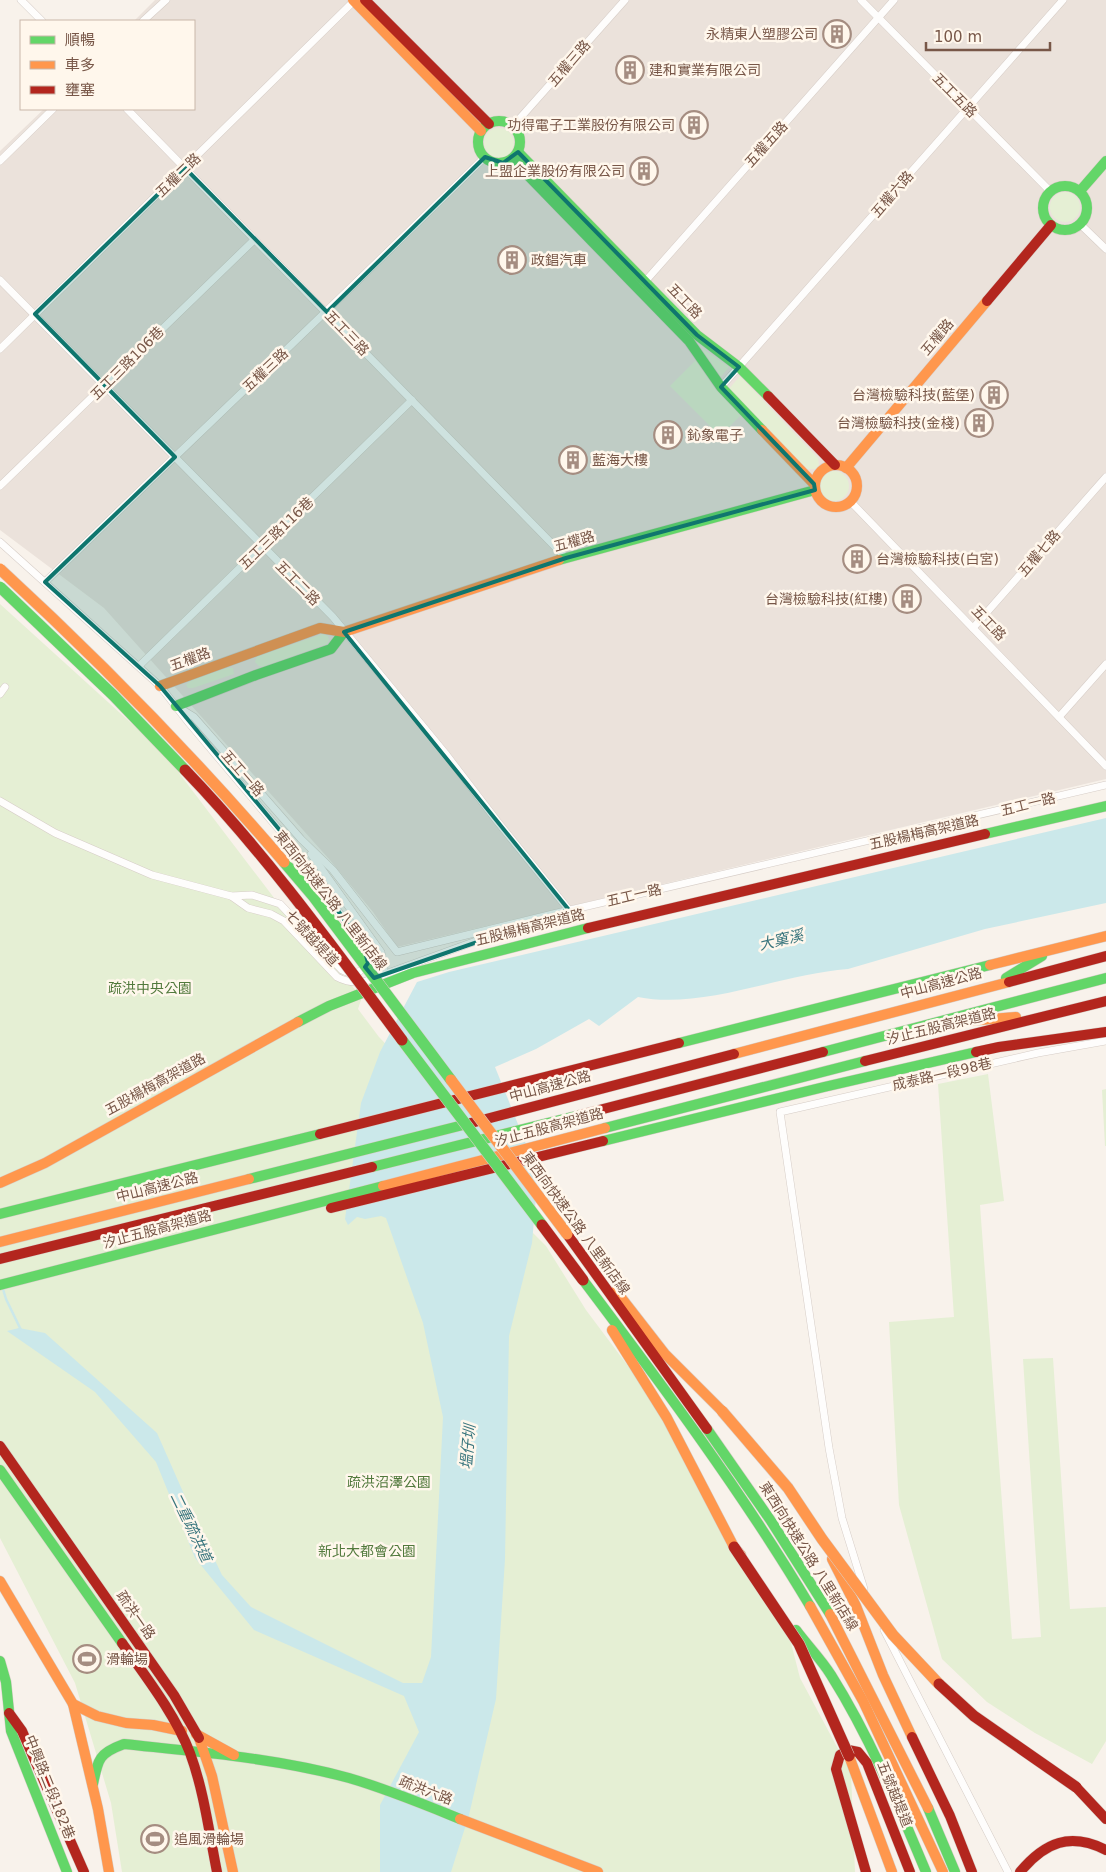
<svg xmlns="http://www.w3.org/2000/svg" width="1106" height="1872" viewBox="0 0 1106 1872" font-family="'DejaVu Sans','Noto Sans TC',sans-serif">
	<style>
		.industrial { fill: #ebe2db }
		.green { fill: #e5efd4 }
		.water { fill: #cbe8ea }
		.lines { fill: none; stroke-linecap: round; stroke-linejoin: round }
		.stream { stroke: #cbe8ea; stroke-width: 2.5 }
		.street-casing { stroke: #d6cdc7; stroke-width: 8 }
		.fast-casing { stroke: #d7cdc7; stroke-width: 11 }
		.slow-casing { stroke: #d7cdc7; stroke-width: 11 }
		.jam-casing { stroke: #d7cdc7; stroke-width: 11 }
		.street { stroke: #fefdfc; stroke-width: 7 }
		.fast { stroke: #63d668; stroke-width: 10 }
		.slow { stroke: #ff974d; stroke-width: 10 }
		.jam { stroke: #b3261e; stroke-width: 10 }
		.fast-bridge-casing { stroke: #dacfc9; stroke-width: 12; stroke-linecap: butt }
		.slow-bridge-casing { stroke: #dacfc9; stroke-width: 12; stroke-linecap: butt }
		.jam-bridge-casing { stroke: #dacfc9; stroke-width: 12; stroke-linecap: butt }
		.fast-bridge { stroke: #63d668; stroke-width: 11 }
		.slow-bridge { stroke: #ff974d; stroke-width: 11 }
		.jam-bridge { stroke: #b3261e; stroke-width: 11 }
		.marked { fill: #0f766e; fill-opacity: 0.2; stroke: #0f766e; stroke-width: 4; stroke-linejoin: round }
		.labels { text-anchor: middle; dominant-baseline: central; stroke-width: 5; stroke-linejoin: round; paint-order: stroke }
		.poi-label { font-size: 14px; fill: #785748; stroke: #fff7ec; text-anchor: start }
		.street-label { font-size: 14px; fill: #785748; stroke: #fff7ec }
		.park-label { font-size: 14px; fill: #51793c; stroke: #fff7ec }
		.water-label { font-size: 15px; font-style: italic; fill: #3a767e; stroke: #fff7ec }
	</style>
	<rect width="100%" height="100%" fill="#f8f2eb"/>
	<path class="industrial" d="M155 0H1106V779L397 947 373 912 329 859 104 608 0 530V151L44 109H194V21H134Z"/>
	<g class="green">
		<circle cx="499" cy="143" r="15"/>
		<circle cx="1065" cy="207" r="15"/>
		<path d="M703 349 729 367 720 378 701 350Z"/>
		<path d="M696 360 715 387 742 414 720 436 670 386Z"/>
		<path d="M740 376 818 458 819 465 815 469H806L728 390Z"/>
		<circle cx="834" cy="486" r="15"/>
		<path d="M0 604 163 752 284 911 362 997 358 1009 379 1037 428 1088 511 1211 546 1246 586 1310 643 1386 791 1643 800 1678 851 1773 855 1872H122L111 1803 75 1683 0 1538Z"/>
		<path d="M323 634 328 636 329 640 327 644 263 667 259 666 255 662 257 656Z"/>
		<path d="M227 668H233L234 674 193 688H188L186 685 192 679Z"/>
		<path d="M988 1074 1004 1201 980 1205 1012 1639 1041 1637 1023 1359 1053 1358 1070 1609 1106 1607V1741L1092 1764 1035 1733 987 1702 942 1659 899 1505 889 1322 954 1317 938 1084Z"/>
		<path d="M1106 1089V1146H1105L1102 1090Z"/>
	</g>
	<path class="water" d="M1106 818V903L985 929 848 969C781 974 703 1010 638 997L599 1026 589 1019 536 1049 495 1067 538 1174 532 1243 509 1336 505 1559 496 1699 469 1815 451 1872H380V1805L419 1732 404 1696 254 1630 195 1558 156 1462 95 1392 7 1331 19 1328 45 1333 157 1433 191 1510 222 1575 251 1607 403 1683H422L431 1657 443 1417 423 1323 386 1218 381 1216 365 1219 357 1217 348 1225 345 1219 361 1103 380 1052 417 982 449 972Z"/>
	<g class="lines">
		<path class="stream" d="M3 1289 6 1299 21 1330"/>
		<defs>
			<g id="street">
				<path d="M21 0 42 21"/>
				<path d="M861 0 1050 191"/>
				<path d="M143 21 166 0"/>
				<path d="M127 109 566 558"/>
				<path d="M513 126 625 0"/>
				<path d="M0 161 53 109"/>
				<path d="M1080 224 1106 249"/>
				<path d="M0 280 333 617 445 753 497 821 569 910"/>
				<path d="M642 285 894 0"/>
				<path d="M0 349 355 0"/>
				<path d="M721 387 1063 0"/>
				<path d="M0 486 254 240"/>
				<path d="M850 501 1106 766"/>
				<path d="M0 542 160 686 189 723 292 845 364 948 367 954 368 963C361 973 353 976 342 970L280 904 252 895 231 896 152 875 55 833 0 801"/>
				<path d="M45 582C192 440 339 300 485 157"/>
				<path d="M973 628 1106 477"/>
				<path d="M139 666 412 400"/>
				<path d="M0 694 5 687"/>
				<path d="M176 706 194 717 301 839 333 870 397 952 553 914 1106 785"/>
				<path d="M1059 717 1106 664"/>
				<path d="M311 854 381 952 384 968 379 976"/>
				<path d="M231 896 248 908 271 914 284 921 337 977C346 982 353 983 363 982L515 927"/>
				<path d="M864 1589 842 1518 829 1448 780 1112 1038 1053 1106 1041"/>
				<path d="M884 1630 1008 1872"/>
			</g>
			<g id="fast">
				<circle cx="499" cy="142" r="21"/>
				<path d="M518 152 697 335 739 367 768 396"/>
				<path d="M512 159 689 341 721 387 762 430"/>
				<circle cx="1065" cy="208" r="22"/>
				<path d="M1080 191 1106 161"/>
				<path d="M559 560 815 490"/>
				<path d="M176 706 256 675 331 649 344 632"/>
				<path d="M985 834 1106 806"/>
				<path d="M1006 978 1042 956"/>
				<path d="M298 1022 329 1006 413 973 588 928"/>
				<path d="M679 1043 990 965"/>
				<path d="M823 1052 1106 978"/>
				<path d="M605 1128 865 1061"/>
				<path d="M603 1141 824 1087 976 1052"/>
				<path d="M372 1167 580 1115"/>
				<path d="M249 1179 471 1123"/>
				<path d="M0 1214 320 1134"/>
				<path d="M583 1280C663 1386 742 1492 810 1606"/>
				<path d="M0 1285 383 1186"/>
				<path d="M707 1429 771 1521 830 1614"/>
				<path d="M0 1470 122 1643"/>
				<path d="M796 1630C807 1645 821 1659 831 1675 870 1737 898 1805 926 1872"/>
				<path d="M0 1661 6 1682 11 1731 67 1872"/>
				<path d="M93 1784C98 1759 99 1753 124 1744 199 1752 276 1758 349 1778 387 1789 423 1804 460 1819"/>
				<path d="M928 1808 955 1872"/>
			</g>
			<g id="slow">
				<path d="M353 0 481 131"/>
				<path d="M762 430 814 484"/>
				<circle cx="836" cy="486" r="21"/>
				<path d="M846 468 987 301"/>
				<path d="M160 686 320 628 344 632 559 560"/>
				<path d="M990 965 1106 936"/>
				<path d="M967 1021 1016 1017"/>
				<path d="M734 1054 1009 982"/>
				<path d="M0 1183 45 1163 298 1022"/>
				<path d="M383 1186 605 1128"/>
				<path d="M0 1242 249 1179"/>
				<path d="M616 1291 665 1354 722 1411"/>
				<path d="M612 1330 667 1418 734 1547 741 1555"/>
				<path d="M832 1559 856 1606 883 1675 912 1737"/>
				<path d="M0 1581 73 1704 97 1716 126 1723 153 1725 182 1731"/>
				<path d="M810 1606 863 1701 943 1872"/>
				<path d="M830 1614 928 1808"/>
				<path d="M73 1704 98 1809 109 1872"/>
				<path d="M196 1734 234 1755"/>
				<path d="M199 1738 212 1776 233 1872"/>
				<path d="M849 1756 892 1872"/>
				<path d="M460 1819 598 1872"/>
			</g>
			<g id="jam">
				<path d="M365 0 489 124"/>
				<path d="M987 301 1051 225"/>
				<path d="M768 396 835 465"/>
				<path d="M588 928 985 834"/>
				<path d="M1009 982 1106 956"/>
				<path d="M976 1052 999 1047 1106 1032"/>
				<path d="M865 1061 1106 1001"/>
				<path d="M580 1115 823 1052"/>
				<path d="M471 1123 734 1054"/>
				<path d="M320 1134 679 1043"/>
				<path d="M331 1208 603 1141"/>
				<path d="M567 1234 707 1429"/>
				<path d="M0 1259 372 1167"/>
				<path d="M0 1446 174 1695 199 1738"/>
				<path d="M122 1643C146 1677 175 1714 190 1753 204 1791 209 1832 217 1872"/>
				<path d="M9 1713 22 1731 84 1872"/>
				<path d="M912 1737 950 1816 972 1872"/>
				<path d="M1076 1787 1106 1819"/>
				<path d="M866 1872 836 1769 840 1755 848 1750 858 1752 867 1763 910 1872"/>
				<path d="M1020 1872C1045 1842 1070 1832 1106 1850"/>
			</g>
		</defs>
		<use href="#street" class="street-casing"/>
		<use href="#fast" class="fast-casing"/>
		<use href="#slow" class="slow-casing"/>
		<use href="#jam" class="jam-casing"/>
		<use href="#street" class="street"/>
		<use href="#fast" class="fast"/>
		<use href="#slow" class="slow"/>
		<use href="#jam" class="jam"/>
		<defs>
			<g id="fast-bridge">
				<path d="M0 587 113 695 185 770"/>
				<path d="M284 862 313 896 451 1080"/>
				<path d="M402 1040 542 1225"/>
			</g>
			<g id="slow-bridge">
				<path d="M0 569C100 661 195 758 284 862"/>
				<path d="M451 1080 567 1234"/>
				<path d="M722 1411 788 1488 822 1539 893 1635 939 1684"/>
			</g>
			<g id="jam-bridge">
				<path d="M185 770C265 853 333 947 402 1040"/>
				<path d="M542 1225 583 1280"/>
				<path d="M734 1547 799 1644 849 1756"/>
				<path d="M939 1684 974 1716 1076 1787"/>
			</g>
		</defs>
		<use href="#fast-bridge" class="fast-bridge-casing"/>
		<use href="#slow-bridge" class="slow-bridge-casing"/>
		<use href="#jam-bridge" class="jam-bridge-casing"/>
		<use href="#fast-bridge" class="fast-bridge"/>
		<use href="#slow-bridge" class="slow-bridge"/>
		<use href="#jam-bridge" class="jam-bridge"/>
	</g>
	<path class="marked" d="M518 152 697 335 739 367 721 387 814 484 815 490 566 558 344 632 569 910 374 978 365 967 368 963 364 948 292 845 160 686 45 582 175 457 35 314 185 168 327 312 485 157 503 163Z"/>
	<defs>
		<symbol id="building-ring" viewBox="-11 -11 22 22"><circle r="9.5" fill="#fff7ec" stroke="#a58d81" stroke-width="1.5"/><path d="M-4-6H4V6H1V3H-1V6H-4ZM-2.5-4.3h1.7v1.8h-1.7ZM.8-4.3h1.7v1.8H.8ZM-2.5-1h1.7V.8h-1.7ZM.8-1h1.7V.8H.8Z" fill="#a58d81"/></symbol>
		<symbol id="stadium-ring" viewBox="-11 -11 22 22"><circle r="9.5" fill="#fff7ec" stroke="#a58d81" stroke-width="1.5"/><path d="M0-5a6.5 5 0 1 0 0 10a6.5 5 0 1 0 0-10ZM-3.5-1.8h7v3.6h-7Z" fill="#a58d81"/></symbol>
	</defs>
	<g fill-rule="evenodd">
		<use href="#building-ring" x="821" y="18" width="32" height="32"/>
		<use href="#building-ring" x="614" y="54" width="32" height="32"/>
		<use href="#building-ring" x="678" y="109" width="32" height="32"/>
		<use href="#building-ring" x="628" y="155" width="32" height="32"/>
		<use href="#building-ring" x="496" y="244" width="32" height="32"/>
		<use href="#building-ring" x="978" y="379" width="32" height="32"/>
		<use href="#building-ring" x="963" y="407" width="32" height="32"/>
		<use href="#building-ring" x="652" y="419" width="32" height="32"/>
		<use href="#building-ring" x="557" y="444" width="32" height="32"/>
		<use href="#building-ring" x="841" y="543" width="32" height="32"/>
		<use href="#building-ring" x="891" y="583" width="32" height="32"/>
		<use href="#stadium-ring" x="71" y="1643" width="32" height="32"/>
		<use href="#stadium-ring" x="139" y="1823" width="32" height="32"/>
	</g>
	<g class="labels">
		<g class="poi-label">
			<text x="818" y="34" text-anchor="end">永精東人塑膠公司</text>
			<text x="649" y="70">建和實業有限公司</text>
			<text x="675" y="125" text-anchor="end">功得電子工業股份有限公司</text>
			<text x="625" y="171" text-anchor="end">上盟企業股份有限公司</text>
			<text x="531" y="260">政錩汽車</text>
			<text x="975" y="395" text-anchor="end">台灣檢驗科技(藍堡)</text>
			<text x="960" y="423" text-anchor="end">台灣檢驗科技(金棧)</text>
			<text x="687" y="435">鈊象電子</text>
			<text x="592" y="460">藍海大樓</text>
			<text x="876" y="559">台灣檢驗科技(白宮)</text>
			<text x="888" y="599" text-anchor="end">台灣檢驗科技(紅樓)</text>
			<text x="106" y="1659">滑輪場</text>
			<text x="174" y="1839">追風滑輪場</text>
		</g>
		<g class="street-label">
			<text transform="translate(569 63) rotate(-49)">五權三路</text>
			<text transform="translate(955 95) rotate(45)">五工五路</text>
			<text transform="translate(766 144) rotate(-48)">五權五路</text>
			<text transform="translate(178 175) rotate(-44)">五權二路</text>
			<text transform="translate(892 194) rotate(-49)">五權六路</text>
			<text transform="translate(685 301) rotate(46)">五工路</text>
			<text transform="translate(347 333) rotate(46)">五工三路</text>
			<text transform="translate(937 337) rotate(-50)">五權路</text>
			<text transform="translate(127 363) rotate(-45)">五工三路106巷</text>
			<text transform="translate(265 370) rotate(-43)">五權三路</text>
			<text transform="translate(276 533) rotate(-44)">五工三路116巷</text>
			<text transform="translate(574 541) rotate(-16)">五權路</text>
			<text transform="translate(1039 553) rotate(-49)">五權七路</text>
			<text transform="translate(298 583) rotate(45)">五工二路</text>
			<text transform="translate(989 623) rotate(46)">五工路</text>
			<text transform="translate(190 659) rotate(-20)">五權路</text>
			<text transform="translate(243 773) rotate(49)">五工一路</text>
			<text transform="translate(1028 804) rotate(-14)">五工一路</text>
			<text transform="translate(924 832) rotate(-13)">五股楊梅高架道路</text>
			<text transform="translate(634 895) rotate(-13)">五工一路</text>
			<text transform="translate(331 900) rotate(52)">東西向快速公路 八里新店線</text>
			<text transform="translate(530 927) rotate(-14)">五股楊梅高架道路</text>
			<text transform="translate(312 938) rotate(47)">七號越堤道</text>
			<text transform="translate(941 983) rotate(-15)">中山高速公路</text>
			<text transform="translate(941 1026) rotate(-14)">汐止五股高架道路</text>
			<text transform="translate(942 1074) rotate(-13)">成泰路一段98巷</text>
			<text transform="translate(155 1084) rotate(-29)">五股楊梅高架道路</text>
			<text transform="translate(550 1086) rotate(-15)">中山高速公路</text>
			<text transform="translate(549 1127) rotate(-15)">汐止五股高架道路</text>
			<text transform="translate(157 1187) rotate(-14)">中山高速公路</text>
			<text transform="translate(576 1223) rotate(54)">東西向快速公路 八里新店線</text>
			<text transform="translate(157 1229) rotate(-15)">汐止五股高架道路</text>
			<text transform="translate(809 1556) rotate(58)">東西向快速公路 八里新店線</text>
			<text transform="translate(136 1615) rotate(55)">疏洪一路</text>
			<text transform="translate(50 1787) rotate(68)">中興路二段182巷</text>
			<text transform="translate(426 1790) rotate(21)">疏洪六路</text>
			<text transform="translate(895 1794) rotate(68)">五號越堤道</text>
		</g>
		<g class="park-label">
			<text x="150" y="988">疏洪中央公園</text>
			<text x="389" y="1482">疏洪沼澤公園</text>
			<text x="367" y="1551">新北大都會公園</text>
		</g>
		<g class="water-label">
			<text transform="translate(781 940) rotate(-13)">大窠溪</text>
			<text transform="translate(468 1447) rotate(-85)">塭仔圳</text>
			<text transform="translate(191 1527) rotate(64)">二重疏洪道</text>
		</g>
	</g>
	<rect x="20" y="20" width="175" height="90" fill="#fff7ec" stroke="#c9b7aa"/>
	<rect x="30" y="36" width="25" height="8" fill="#63d668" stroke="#c9b7aa"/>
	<text x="65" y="45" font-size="15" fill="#785748">順暢</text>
	<rect x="30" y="61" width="25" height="8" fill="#ff974d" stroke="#c9b7aa"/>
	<text x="65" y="70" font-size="15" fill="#785748">車多</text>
	<rect x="30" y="86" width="25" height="8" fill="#b3261e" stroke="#c9b7aa"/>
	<text x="65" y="95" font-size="15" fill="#785748">壅塞</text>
	<path d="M926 42v8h124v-8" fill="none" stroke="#785748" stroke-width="2.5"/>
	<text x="934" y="42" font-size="15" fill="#785748" stroke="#fff7ec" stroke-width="4" paint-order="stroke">100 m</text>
</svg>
